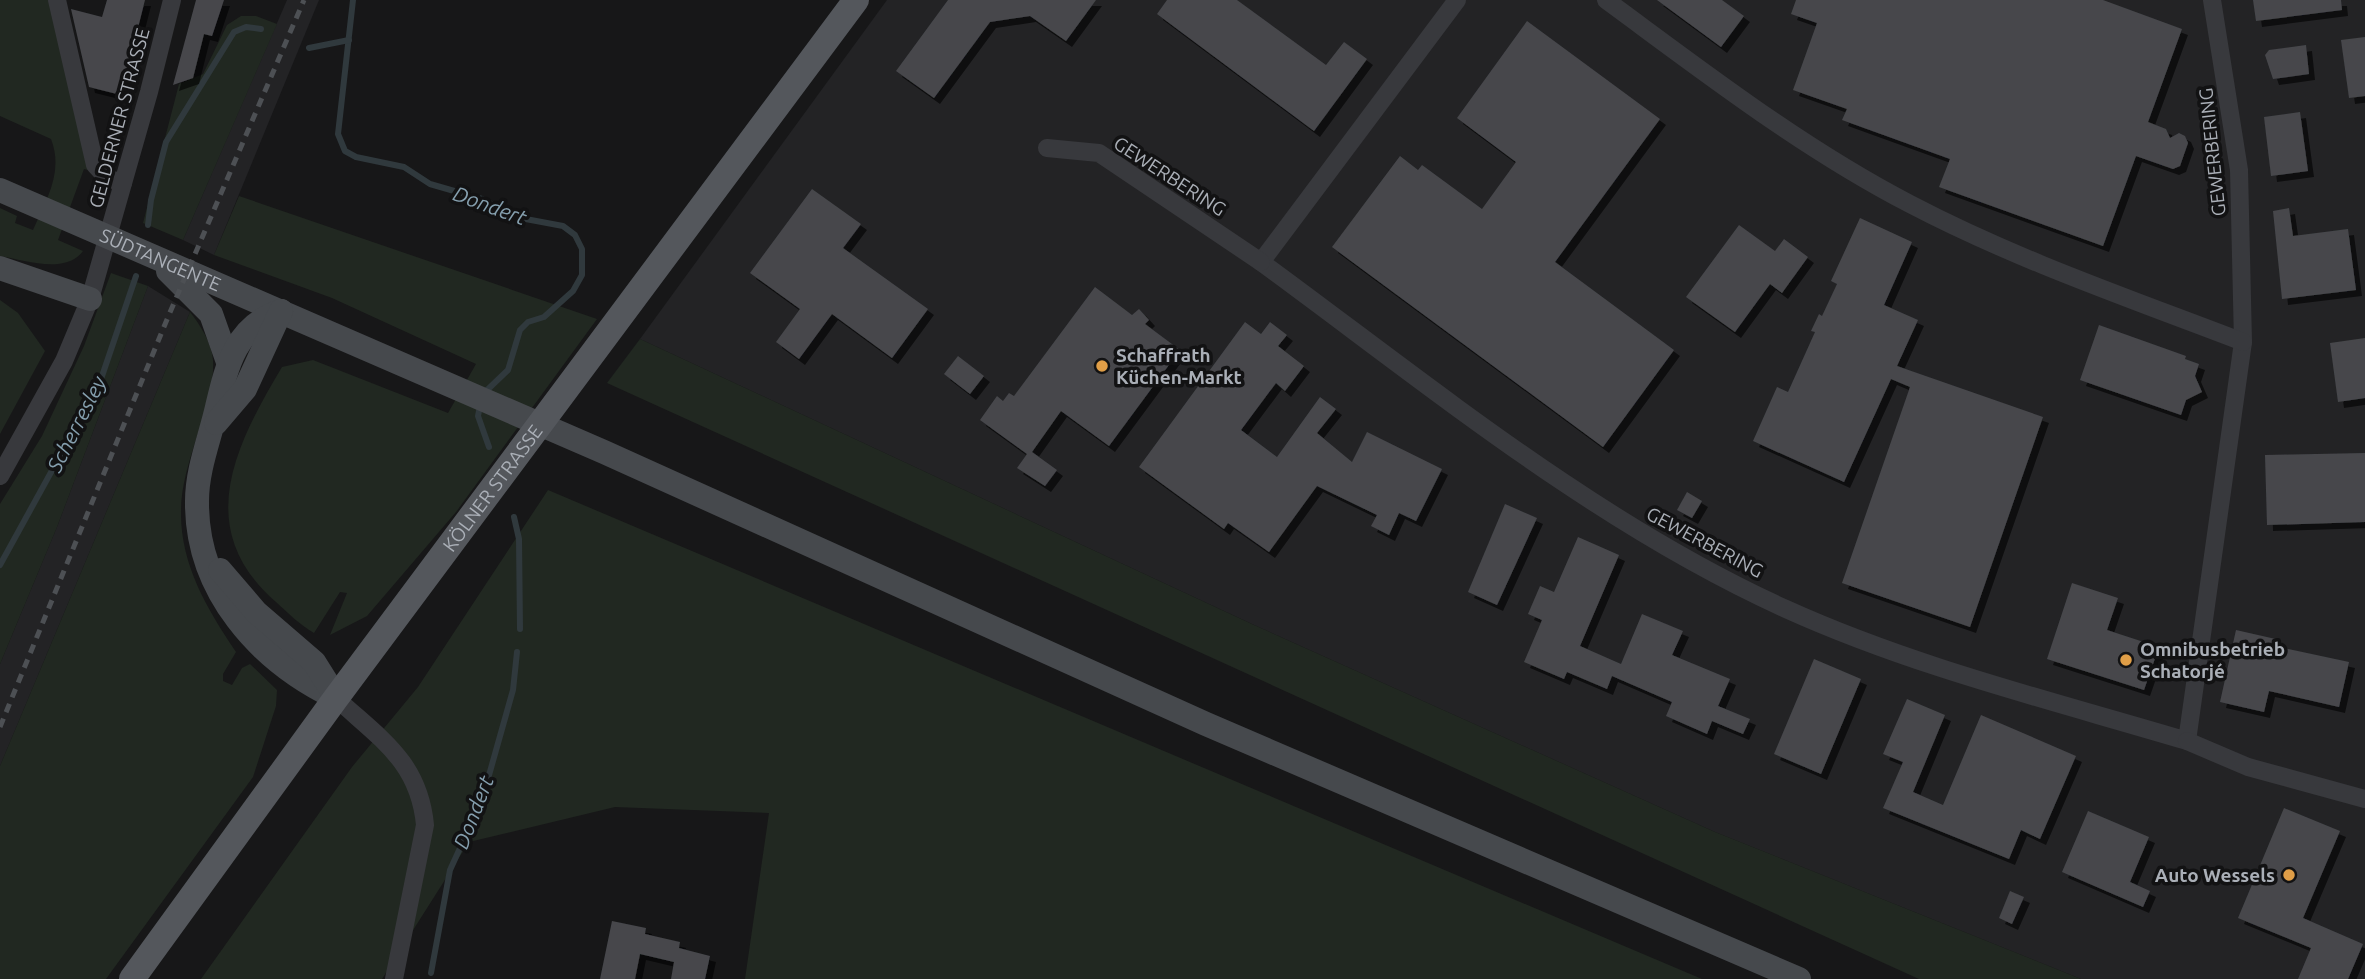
<svg xmlns="http://www.w3.org/2000/svg" width="2365" height="979" viewBox="0 0 2365 979" font-family="Ubuntu,sans-serif">
	<style>
		.built { fill: #232325 }
		.green { fill: #212821 }
		.lines { fill: none; stroke-linecap: round; stroke-linejoin: round }
		.stream { stroke: #30393d; stroke-width: 6 }
		.building { fill: #46474b; filter: url(#shadow) }
		.street { stroke: #38393d; stroke-width: 18 }
		.secondary { stroke: #46494d; stroke-width: 24 }
		.primary { stroke: #54575c; stroke-width: 26 }
		.rail { stroke: #4d5054; stroke-width: 5; stroke-dasharray: 9 7; stroke-linecap: butt }
		.poi-dot { fill: #e09e47; stroke: #121213; stroke-width: 2.5 }
		.labels { text-anchor: middle; dominant-baseline: central; stroke-width: 7; stroke-linejoin: round; paint-order: stroke }
		.street-label { font-size: 19px; fill: #aaafb7; stroke: #121213 }
		.poi-label { font-size: 19px; font-weight: bold; fill: #aaafb7; stroke: #121213; text-anchor: start }
		.water-label { font-size: 21px; font-style: italic; fill: #859fae; stroke: #121213 }
	</style>
	<defs>
		<filter id="shadow"><feDropShadow dx="6" dy="6" stdDeviation="0" flood-color="#0009"/></filter>
	</defs>
	<rect width="100%" height="100%" fill="#171718"/>
	<g class="built">
		<path d="M287 0H319L214 255 183 240Z"/>
		<path d="M887 0H2365V979H2081L1715 832 1254 625 640 339Z"/>
		<path d="M148 286 190 312 0 766V664L57 527Z"/>
	</g>
	<g class="green">
		<path d="M0 0H49L92 171 84 169 58 240 83 251C65 275 25 260 0 256V208L17 216 15 223 33 230C46 200 64 172 51 139L0 116Z"/>
		<path d="M241 16H256L277 24 183 240 143 223 179 84 203 74 227 25Z"/>
		<path d="M239 196 597 319 456 512 367 616 330 635 347 593 340 592 314 633C300 625 288 613 276 602 192 529 235 446 282 367L313 360 448 413 476 364 332 298 214 255Z"/>
		<path d="M111 273 148 286 57 527 0 664V504L42 436 84 346Z"/>
		<path d="M0 300 18 313 45 351 0 434Z"/>
		<path d="M190 312C200 325 212 343 213 360 216 403 181 461 181 511 180 564 207 609 236 652L223 674V681L232 685 242 668 250 664 277 690 276 706 253 777 106 979H0V766Z"/>
		<path d="M640 339 1254 625 1715 832 2081 979H1919L607 383Z"/>
		<path d="M548 490 1702 979H745L769 813 615 807 469 842 382 979H201L352 767 418 687Z"/>
	</g>
	<g class="lines">
		<g class="stream">
			<path d="M353 0 338 134 345 151 356 157 404 167 430 184 482 199 515 217 563 226 575 235 582 249V275L573 291 544 317 528 322 520 330 508 370 484 393"/>
			<path d="M309 48 349 40"/>
			<path d="M148 225 151 200 166 142 234 32 246 27 261 29"/>
			<path d="M480 406 478 416 489 447"/>
			<path d="M514 517 519 539 520 629"/>
			<path d="M0 565 99 385 136 276"/>
			<path d="M431 973 450 870 482 800 513 690 517 652"/>
		</g>
	</g>
	<g class="building">
		<path d="M107 0H145L121 95 89 87 71 9 102 17Z"/>
		<path d="M196 0H224L212 36 204 34 193 78 173 85Z"/>
		<path d="M948 0H1096L1066 41 1030 16 990 22 934 98 896 71Z"/>
		<path d="M1167 0H1237L1326 65 1344 42 1367 59 1314 131 1157 14Z"/>
		<path d="M1657 0H1722L1744 16 1721 47Z"/>
		<path d="M1796 0H2103L2182 29 2148 122 2166 129 2170 138 2179 133 2185 136 2188 143 2180 166 2173 169 2136 156 2103 246 1939 187 1950 159 1842 120 1847 109 1793 90 1817 23 1791 14Z"/>
		<path d="M2253 0H2341L2342 10 2256 21Z"/>
		<path d="M1527 21 1660 119 1555 262 1674 350 1603 447 1332 247 1400 156 1418 170 1422 165 1482 209 1516 162 1457 118Z"/>
		<path d="M2365 37V96L2349 98 2341 40Z"/>
		<path d="M2306 45 2309 74 2273 79 2265 55 2269 50Z"/>
		<path d="M2300 112 2308 171 2271 176 2264 117Z"/>
		<path d="M812 189 861 224 843 248 928 309 892 358 832 314 799 359 776 342 800 309 750 273Z"/>
		<path d="M2289 208 2293 236 2348 229 2356 290 2282 299 2273 211Z"/>
		<path d="M1860 218 1912 242 1884 305 1918 320 1897 366 2043 417 1970 627 1842 583 1910 387 1891 379 1844 482 1753 441 1777 387 1788 392 1815 332 1811 331 1819 314 1822 316 1837 284 1831 281Z"/>
		<path d="M1739 225 1775 251 1784 239 1808 257 1782 293 1770 284 1735 332 1686 297Z"/>
		<path d="M1095 287 1132 315 1139 309 1149 320 1145 324 1180 350 1109 446 1061 411 1032 452 1057 470 1045 486 1017 468 1027 454 980 420 997 396 1003 401 1009 393 1014 396Z"/>
		<path d="M1245 322 1261 334 1270 322 1287 335 1278 346 1304 366 1285 391 1276 383 1241 430 1277 457 1320 397 1336 409 1317 433 1352 462 1367 432 1442 469 1416 521 1399 513 1389 535 1371 526 1377 515 1317 486 1269 552 1228 523 1224 529 1139 467Z"/>
		<path d="M2099 325 2186 356 2185 359 2199 364 2195 376 2202 392 2186 400 2181 415 2080 380Z"/>
		<path d="M2365 338V398L2338 402 2330 343Z"/>
		<path d="M958 356 984 376 970 394 944 374Z"/>
		<path d="M2365 453V522L2267 525 2265 455Z"/>
		<path d="M1687 492 1702 501 1692 518 1677 510Z"/>
		<path d="M1505 504 1537 518 1497 605 1468 592Z"/>
		<path d="M1578 537 1619 555 1580 646 1621 664 1642 614 1683 631 1672 655 1730 679 1718 706 1750 719 1743 734 1712 721 1707 734 1666 716 1672 702 1612 676 1607 689 1567 672 1564 679 1524 662 1542 620 1528 614 1540 586 1554 592Z"/>
		<path d="M2072 583 2118 598 2107 630 2159 647 2144 690 2047 659Z"/>
		<path d="M2236 630 2280 640 2279 647 2349 662 2339 707 2269 691 2264 712 2220 702Z"/>
		<path d="M1814 659 1861 679 1821 774 1774 754Z"/>
		<path d="M1907 699 1945 715 1913 792 1943 805 1981 715 2076 756 2040 839 2021 830 2009 859 1883 808 1903 762 1883 754Z"/>
		<path d="M2284 808 2340 831 2303 918 2363 944 2348 979H2298L2311 948 2238 918Z"/>
		<path d="M2088 811 2149 837 2130 882 2150 891 2143 907 2062 872Z"/>
		<path d="M2010 891 2024 897 2012 924 1999 918Z"/>
		<path d="M612 921 646 928 645 934 680 942 679 948 710 956 705 979H671L674 962 640 954 635 979H600Z"/>
	</g>
	<g class="lines">
		<g class="street">
			<path d="M57 0 95 165 107 178 123 183"/>
			<path d="M1457 0 1261 262C1429 385 1596 523 1786 609 1914 667 2053 701 2187 741L2243 342 2239 170 2212 0"/>
			<path d="M1606 0C1704 72 1802 148 1910 204 2017 260 2131 299 2243 342"/>
			<path d="M1047 148 1099 153 1261 262"/>
			<path d="M0 476 64 361 90 299 149 92 172 0"/>
			<path d="M336 698C379 738 419 761 425 825L394 979"/>
			<path d="M2187 741 2248 767 2365 799"/>
		</g>
		<g class="secondary">
			<path id="s1" d="M0 190 604 452 1206 724 1799 979"/>
			<path d="M0 268 90 299"/>
			<path d="M168 271 211 314 228 362"/>
			<path d="M281 311C236 326 227 365 217 407 210 438 197 469 197 501 196 591 259 661 336 698"/>
			<path d="M216 423 245 389 281 311"/>
			<path d="M220 570 256 612 314 662 336 697"/>
		</g>
		<path class="primary" id="s2" d="M132 979 336 698 856 0"/>
		<path class="rail" d="M0 727 168 317 304 0"/>
	</g>
	<g class="poi-dot">
		<circle cx="1102" cy="366" r="7"/>
		<circle cx="2126" cy="660" r="7"/>
		<circle cx="2289" cy="875" r="7"/>
	</g>
	<g class="labels">
		<g class="street-label">
			<text transform="translate(119 118) rotate(-75)">GELDERNER STRASSE</text>
			<text transform="translate(2212 152) rotate(-96)">GEWERBERING</text>
			<text transform="translate(1170 176) rotate(33)">GEWERBERING</text>
			<text stroke="none"><textPath href="#s1" startOffset="175">SÜDTANGENTE</textPath></text>
			<text stroke="none"><textPath href="#s2" startOffset="609">KÖLNER STRASSE</textPath></text>
			<text transform="translate(1705 542) rotate(28)">GEWERBERING</text>
		</g>
		<g class="poi-label">
			<text x="1116" y="355">Schaffrath<tspan x="1116" dy="22">Küchen-Markt</tspan></text>
			<text x="2140" y="649">Omnibusbetrieb<tspan x="2140" dy="22">Schatorjé</tspan></text>
			<text x="2275" y="875" text-anchor="end">Auto Wessels</text>
		</g>
		<g class="water-label">
			<text transform="translate(490 205) rotate(20)">Dondert</text>
			<text transform="translate(76 424) rotate(-63)">Scherresley</text>
			<text transform="translate(473 812) rotate(-69)">Dondert</text>
		</g>
	</g>
</svg>
